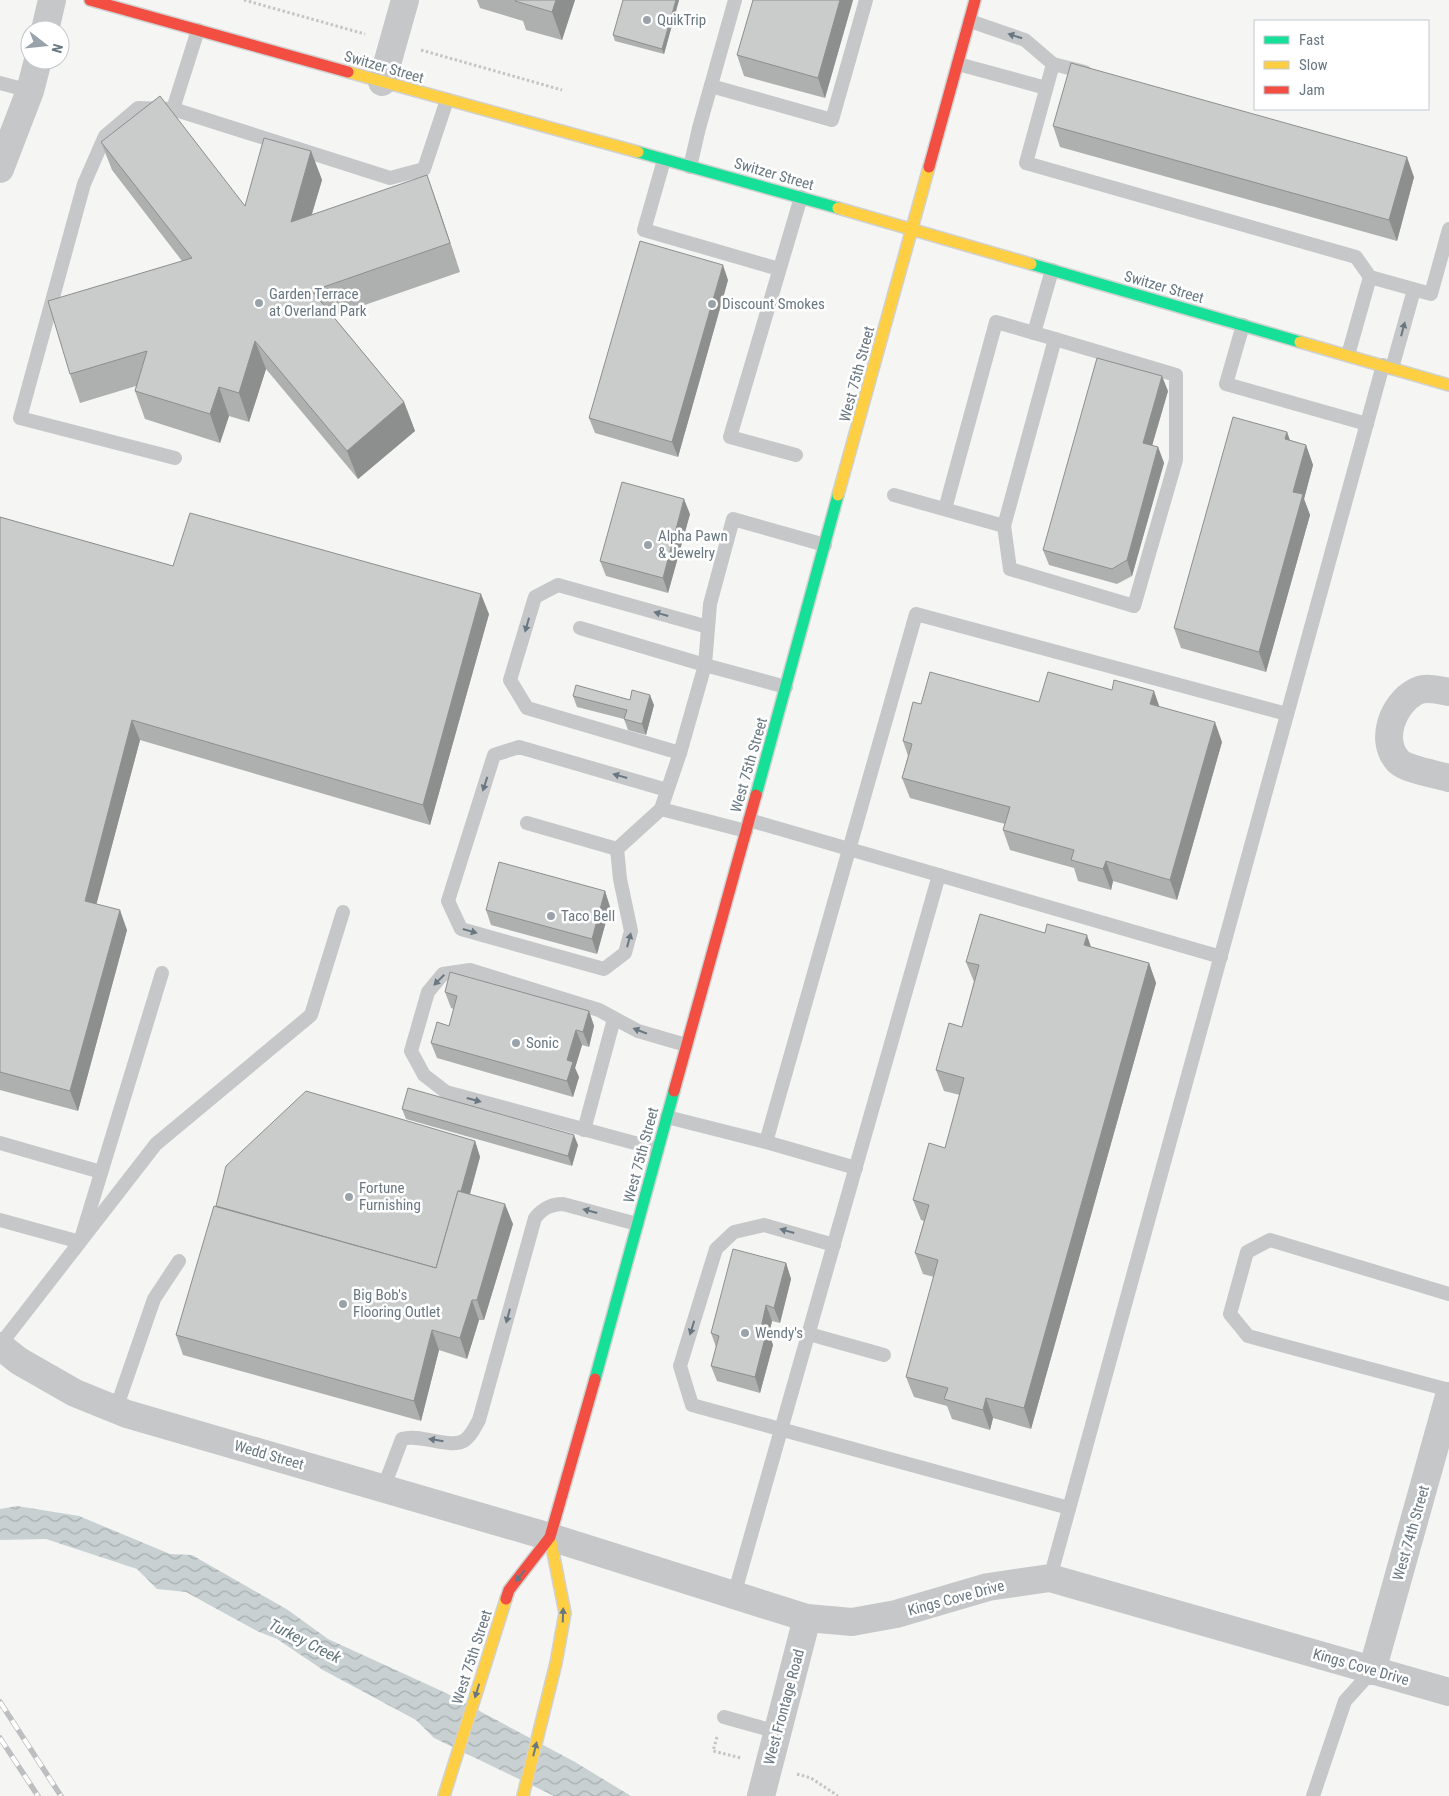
<svg xmlns="http://www.w3.org/2000/svg" width="1449" height="1796" viewBox="0 0 1449 1796" font-family="'Roboto Condensed',sans-serif">
	<style>
		.water { fill: url(#water-waves) }
		.lines { fill: none; stroke-linecap: round; stroke-linejoin: round }
		.fast-casing { stroke: #d0d1d1; stroke-width: 14 }
		.slow-casing { stroke: #d0d1d1; stroke-width: 14 }
		.jam-casing { stroke: #d0d1d1; stroke-width: 14 }
		.path { stroke: #c4c5c6; stroke-width: 3; stroke-dasharray: 2.5 2.5; stroke-linecap: butt }
		.lane { stroke: #c6c7c8; stroke-width: 14 }
		.street { stroke: #c6c7c8; stroke-width: 28 }
		.fast { stroke: #16e098; stroke-width: 11 }
		.slow { stroke: #ffcf43; stroke-width: 11 }
		.jam { stroke: #f24e42; stroke-width: 11 }
		.rail-casing { stroke: #bcbebf; stroke-width: 5.5 }
		.rail { stroke: #fff; stroke-width: 4; stroke-dasharray: 11; stroke-linecap: butt }
		.wall { fill: #aeafaf }
		.shaded-wall { fill: #8d8f8f }
		.building { fill: #cacccc; stroke: #8d8f8f }
		.oneway { fill: #687781 }
		.poi-dot { fill: #99a3a9; stroke: #fff; stroke-width: 2 }
		.labels { text-anchor: middle; dominant-baseline: central; stroke-width: 5; stroke-linejoin: round; paint-order: stroke }
		.poi-label { font-size: 15px; fill: #687781; stroke: #fff; text-anchor: start }
		.street-label { font-size: 15px; fill: #687781; stroke: #fff }
		.water-label { font-size: 16px; font-style: italic; fill: #64777d; stroke: #fff }
	</style>
	<defs>
		<pattern id="water-waves" width="16" height="10" patternUnits="userSpaceOnUse" patternTransform="scale(1.25)"><rect width="16" height="10" fill="#c8d0d2"/><path d="M0 5q4-4 8 0t8 0" fill="none" stroke="#a6aeb0"/></pattern>
	</defs>
	<rect width="100%" height="100%" fill="#f5f5f4"/>
	<path class="water" d="M17 1506 79 1516 170 1554 192 1555 288 1610 328 1639 446 1693 575 1762 631 1796H554L434 1738 416 1720 323 1670 277 1639 257 1631 186 1592 157 1589 137 1569 46 1539 0 1540V1509Z"/>
	<g class="lines">
		<defs>
			<g id="fast">
				<path d="M638 152 838 208"/>
				<path d="M1031 264 1300 342"/>
				<path d="M756 795 838 495"/>
				<path d="M595 1379 674 1091"/>
			</g>
			<g id="slow">
				<path d="M348 72 638 152"/>
				<path d="M838 208 1031 264"/>
				<path d="M1300 342 1449 385"/>
				<path d="M838 495 929 167"/>
				<path d="M444 1796 506 1599"/>
				<path d="M523 1796 556 1663 565 1613 550 1537"/>
			</g>
			<g id="jam">
				<path d="M90 0 348 72"/>
				<path d="M929 167 975 0"/>
				<path d="M674 1091 756 795"/>
				<path d="M506 1599 509 1590 550 1537 595 1379"/>
			</g>
		</defs>
		<use href="#fast" class="fast-casing"/>
		<use href="#slow" class="slow-casing"/>
		<use href="#jam" class="jam-casing"/>
		<g class="path">
			<path d="M244 0 365 34"/>
			<path d="M421 50 562 90"/>
			<path d="M717 1737 713 1751 741 1758"/>
			<path d="M797 1774 811 1778 838 1796"/>
		</g>
		<g class="lane">
			<path d="M970 21 1025 40 1053 64 1085 72"/>
			<path d="M198 30 173 109 390 178 424 169 447 100"/>
			<path d="M958 64 1046 88"/>
			<path d="M1053 64 1026 163 1356 257 1370 277 1431 294 1449 229"/>
			<path d="M0 83 30 91"/>
			<path d="M711 86 832 120 866 0"/>
			<path d="M173 109 138 108 105 136 84 184 20 418 175 458"/>
			<path d="M664 160 644 230 779 269"/>
			<path d="M690 167 699 128 735 0"/>
			<path d="M1243 325 1226 384 1367 424"/>
			<path d="M1034 333 1052 270"/>
			<path d="M1348 355 1370 277"/>
			<path d="M1392 368 1414 290"/>
			<path d="M796 455 730 437 801 197"/>
			<path d="M894 495 1004 526 1055 339 996 322 945 509"/>
			<path d="M1004 526 1010 569 1134 606 1176 460V375L1055 339"/>
			<path d="M580 628 705 665 680 753 661 809 746 831"/>
			<path d="M786 687 705 665 710 604 733 519 825 545"/>
			<path d="M680 753 527 708 510 680 535 597 558 585 708 627"/>
			<path d="M749 820 1221 957"/>
			<path d="M527 823 617 849 661 809"/>
			<path d="M617 849 620 879 631 931 625 953 604 969 461 929 448 901 494 755 519 747 667 790"/>
			<path d="M667 1117 766 1142 916 614 1287 714"/>
			<path d="M584 1130 614 1019"/>
			<path d="M766 1142 856 1168"/>
			<path d="M0 1143 101 1172"/>
			<path d="M657 1149 446 1092 424 1075 411 1051 428 992 443 974 470 970 599 1010 638 1031 686 1045"/>
			<path d="M0 1220 80 1242 162 973"/>
			<path d="M834 1245 764 1225 734 1232 716 1249 680 1366 692 1405 1069 1508"/>
			<path d="M1449 1294 1270 1240 1247 1252 1230 1314 1248 1336 1449 1390"/>
			<path d="M809 1334 884 1355"/>
			<path d="M0 1345 156 1144 311 1015 343 912"/>
			<path d="M116 1409 154 1299 179 1261"/>
			<path d="M383 1489 402 1439C420 1433 451 1450 465 1440 472 1435 475 1427 479 1420L535 1218C543 1208 551 1204 563 1204L637 1224"/>
			<path d="M1050 1578 1383 365"/>
			<path d="M734 1595 939 875"/>
			<path d="M724 1717 777 1732"/>
			<path d="M1313 1796 1345 1701 1372 1671"/>
		</g>
		<g class="street">
			<path d="M45 30 52 0"/>
			<path d="M382 82 405 0"/>
			<path d="M0 169 30 91 38 60"/>
			<path d="M1449 692C1439 690 1425 686 1415 692 1393 704 1379 740 1398 761 1407 770 1436 774 1449 778"/>
			<path d="M0 1346 19 1361 75 1393 127 1414 550 1537 807 1618 852 1622 896 1614 988 1587 1050 1578 1449 1692"/>
			<path d="M1372 1671 1449 1396"/>
			<path d="M761 1796 807 1618"/>
		</g>
		<use href="#fast" class="fast"/>
		<use href="#slow" class="slow"/>
		<use href="#jam" class="jam"/>
		<defs>
			<g id="rail">
				<path d="M0 1702 61 1796"/>
				<path d="M0 1738 38 1796"/>
			</g>
		</defs>
		<use href="#rail" class="rail-casing"/>
		<use href="#rail" class="rail"/>
	</g>
	<g class="wall">
		<path d="M477 0H575L562 40 526 30 523 21 480 8Z"/>
		<path d="M679 0 664 54 615 41 613 35Z"/>
		<path d="M753 0H853L825 98 744 76 737 55Z"/>
		<path d="M1053 126 1414 177 1397 241 1060 147Z"/>
		<path d="M101 142 245 206 311 151 322 180 312 214 437 203 460 272 333 316 404 402 415 431 358 479 266 369 249 422 229 416 220 443 145 419 135 391 136 386 80 403 70 374 182 261 112 170Z"/>
		<path d="M728 280 678 457 595 433 589 418Z"/>
		<path d="M1168 391 1152 446 1158 447 1164 463 1132 576 1117 584 1049 565 1043 550Z"/>
		<path d="M1287 432 1290 440 1306 445 1313 465 1304 499 1310 515 1266 672 1181 648 1174 628Z"/>
		<path d="M690 514 668 593 606 576 600 561Z"/>
		<path d="M0 517 173 566 489 614 430 825 140 740 96 904 127 930 78 1111 0 1090Z"/>
		<path d="M1112 690 1160 707 1222 742 1177 900 1113 881 1111 890 1078 881 1074 868 1010 850 1003 830 1005 824 910 798 902 778 908 756 903 741 921 704 1039 702Z"/>
		<path d="M573 696 630 700 654 705 646 735 628 730 624 719 577 707Z"/>
		<path d="M605 891 610 907 597 954 491 925 486 910Z"/>
		<path d="M1091 947 1149 963 1156 983 1031 1429 993 1418 990 1430 952 1419 947 1406 914 1397 906 1377 934 1277 923 1274 915 1253 924 1221 921 1220 913 1200 945 1148 960 1095 944 1091 936 1070 962 1027 974 982 966 962Z"/>
		<path d="M445 992 589 1011 594 1026 589 1047 582 1045 575 1068 579 1077 573 1097 437 1058 431 1043 449 1026 454 1009 451 1008Z"/>
		<path d="M402 1109 578 1145 572 1166 406 1119Z"/>
		<path d="M475 1141 480 1157 470 1194 513 1224 484 1320H479L467 1359 439 1350 421 1421 183 1355 176 1335 216 1206Z"/>
		<path d="M786 1263 791 1279 780 1323 772 1321 769 1334 773 1345 760 1393 717 1381 711 1366 716 1347 711 1333Z"/>
	</g>
	<g class="shaded-wall">
		<path d="M556 0H575L562 40 552 12Z"/>
		<path d="M676 0H679L664 54 662 49Z"/>
		<path d="M840 0H853L825 98 818 78Z"/>
		<path d="M311 151 322 180 301 250 291 222Z"/>
		<path d="M1407 157 1414 177 1397 241 1389 220Z"/>
		<path d="M427 175 437 203 460 272 450 243Z"/>
		<path d="M723 265 728 280 678 457 672 442Z"/>
		<path d="M255 341 266 369 249 422 239 393Z"/>
		<path d="M1162 376 1168 391 1148 459 1143 443Z"/>
		<path d="M219 387 229 416 220 443 210 414Z"/>
		<path d="M404 402 415 431 358 479 347 451Z"/>
		<path d="M1287 432 1294 453 1285 439Z"/>
		<path d="M1306 445 1313 465 1304 499 1310 515 1266 672 1259 652 1293 492Z"/>
		<path d="M1158 447 1164 463 1132 576 1127 560Z"/>
		<path d="M684 499 690 514 668 593 663 578Z"/>
		<path d="M481 594 489 614 430 825 423 805Z"/>
		<path d="M1154 691 1161 711 1150 704Z"/>
		<path d="M650 695 654 705 646 735 642 724Z"/>
		<path d="M132 720 140 740 92 921 85 901Z"/>
		<path d="M1215 722 1222 742 1177 900 1170 880Z"/>
		<path d="M1106 861 1113 881 1111 890 1103 869Z"/>
		<path d="M605 891 610 907 597 954 592 939Z"/>
		<path d="M120 910 127 930 78 1111 70 1091Z"/>
		<path d="M1087 935 1094 956 1084 945Z"/>
		<path d="M1149 963 1156 983 1031 1429 1024 1408Z"/>
		<path d="M589 1011 594 1026 589 1047 583 1032Z"/>
		<path d="M576 1030 582 1045 575 1068 579 1077 573 1097 567 1081V1060Z"/>
		<path d="M574 1135 578 1145 572 1166 568 1156Z"/>
		<path d="M475 1141 480 1157 444 1288 438 1273Z"/>
		<path d="M505 1204 513 1224 484 1320 477 1300Z"/>
		<path d="M786 1263 791 1279 780 1323 774 1308Z"/>
		<path d="M472 1300 479 1320 467 1359 460 1338Z"/>
		<path d="M766 1305 772 1321 769 1334 773 1345 760 1393 755 1377 761 1328Z"/>
		<path d="M432 1330 439 1350 421 1421 414 1401Z"/>
		<path d="M986 1398 993 1418 990 1430 983 1410Z"/>
	</g>
	<g class="building">
		<path d="M516 0H556L552 12 515 1Z"/>
		<path d="M623 0H676L662 49 613 35Z"/>
		<path d="M753 0H840L818 78 737 55Z"/>
		<path d="M1071 63 1407 157 1389 220 1053 126Z"/>
		<path d="M160 96 245 206 264 138 311 151 291 222 427 175 450 243 312 291 404 402 347 451 255 341 239 393 219 387 210 414 135 391 147 351 70 374 48 301 192 258 101 142Z"/>
		<path d="M640 241 723 265 672 442 589 418Z"/>
		<path d="M1097 358 1162 376 1143 443 1158 447 1127 560 1112 569 1043 550Z"/>
		<path d="M1233 417 1287 432 1285 439 1306 445 1293 492 1303 494 1259 652 1174 628Z"/>
		<path d="M622 482 684 499 663 578 600 561Z"/>
		<path d="M190 513 481 594 423 805 132 720 85 901 120 910 70 1091 0 1072V517L173 566Z"/>
		<path d="M930 672 1039 702 1048 672 1112 690 1114 680 1154 691 1150 704 1215 722 1170 880 1106 861 1103 869 1071 860 1074 850 1003 830 1010 807 902 778 912 744 903 741 913 702 921 704Z"/>
		<path d="M576 685 630 700 632 690 650 695 642 724 624 719 627 710 573 696Z"/>
		<path d="M499 862 605 891 592 939 486 910Z"/>
		<path d="M980 914 1045 933 1047 924 1087 935 1084 945 1149 963 1024 1408 986 1398 983 1410 944 1399 948 1388 906 1377 938 1260 915 1253 929 1205 913 1200 929 1143 945 1148 964 1078 936 1070 949 1023 962 1027 979 965 966 962Z"/>
		<path d="M450 972 589 1011 583 1032 576 1030 567 1060 573 1062 567 1081 431 1043 437 1022 449 1026 457 996 445 992Z"/>
		<path d="M408 1088 574 1135 568 1156 402 1109Z"/>
		<path d="M306 1091 475 1141 461 1191H458L436 1268 216 1206 226 1166Z"/>
		<path d="M458 1191 505 1204 477 1300H472L460 1338 432 1330 414 1401 176 1335 214 1206 436 1268Z"/>
		<path d="M733 1249 786 1263 774 1308 766 1305 761 1328 767 1330 755 1377 711 1366 719 1336 711 1333Z"/>
	</g>
	<defs><path id="oneway-solid" d="M-6-.8H1V-3.2L6.5 0L1 3.2V.8H-6Z" transform="scale(1.25)"/></defs>
	<g class="oneway">
		<use href="#oneway-solid" transform="translate(1015 36) rotate(-162)"/>
		<use href="#oneway-solid" transform="translate(1403 329) rotate(-75)"/>
		<use href="#oneway-solid" transform="translate(661 614) rotate(-164)"/>
		<use href="#oneway-solid" transform="translate(527 625) rotate(106)"/>
		<use href="#oneway-solid" transform="translate(620 776) rotate(-164)"/>
		<use href="#oneway-solid" transform="translate(485 784) rotate(108)"/>
		<use href="#oneway-solid" transform="translate(470 931) rotate(16)"/>
		<use href="#oneway-solid" transform="translate(629 940) rotate(-75)"/>
		<use href="#oneway-solid" transform="translate(439 980) rotate(135)"/>
		<use href="#oneway-solid" transform="translate(640 1031) rotate(-159)"/>
		<use href="#oneway-solid" transform="translate(474 1100) rotate(15)"/>
		<use href="#oneway-solid" transform="translate(590 1211) rotate(-165)"/>
		<use href="#oneway-solid" transform="translate(787 1231) rotate(-164)"/>
		<use href="#oneway-solid" transform="translate(508 1316) rotate(105)"/>
		<use href="#oneway-solid" transform="translate(692 1328) rotate(107)"/>
		<use href="#oneway-solid" transform="translate(436 1440) rotate(-171)"/>
		<use href="#oneway-solid" transform="translate(520 1576) rotate(128)"/>
		<use href="#oneway-solid" transform="translate(563 1615) rotate(-88)"/>
		<use href="#oneway-solid" transform="translate(477 1691) rotate(107)"/>
		<use href="#oneway-solid" transform="translate(535 1749) rotate(-76)"/>
	</g>
	<g class="poi-dot">
		<circle cx="647" cy="20" r="5"/>
		<circle cx="259" cy="303" r="5"/>
		<circle cx="712" cy="304" r="5"/>
		<circle cx="648" cy="545" r="5"/>
		<circle cx="551" cy="916" r="5"/>
		<circle cx="516" cy="1043" r="5"/>
		<circle cx="349" cy="1197" r="5"/>
		<circle cx="343" cy="1304" r="5"/>
		<circle cx="745" cy="1333" r="5"/>
	</g>
	<g class="labels">
		<g class="poi-label">
			<text x="657" y="20">QuikTrip</text>
			<text x="269" y="294">Garden Terrace<tspan x="269" dy="17">at Overland Park</tspan></text>
			<text x="722" y="304">Discount Smokes</text>
			<text x="658" y="536">Alpha Pawn<tspan x="658" dy="17">&amp; Jewelry</tspan></text>
			<text x="561" y="916">Taco Bell</text>
			<text x="526" y="1043">Sonic</text>
			<text x="359" y="1188">Fortune<tspan x="359" dy="17">Furnishing</tspan></text>
			<text x="353" y="1295">Big Bob's<tspan x="353" dy="17">Flooring Outlet</tspan></text>
			<text x="755" y="1333">Wendy's</text>
		</g>
		<g class="street-label">
			<text transform="translate(384 67) rotate(16)">Switzer Street</text>
			<text transform="translate(774 174) rotate(16)">Switzer Street</text>
			<text transform="translate(1164 287) rotate(16)">Switzer Street</text>
			<text transform="translate(857 374) rotate(-75)">West 75th Street</text>
			<text transform="translate(749 765) rotate(-74)">West 75th Street</text>
			<text transform="translate(641 1155) rotate(-75)">West 75th Street</text>
			<text transform="translate(269 1455) rotate(16)">Wedd Street</text>
			<text transform="translate(1411 1533) rotate(-74)">West 74th Street</text>
			<text transform="translate(956 1598) rotate(-15)">Kings Cove Drive</text>
			<text transform="translate(472 1657) rotate(-72)">West 75th Street</text>
			<text transform="translate(1361 1667) rotate(16)">Kings Cove Drive</text>
			<text transform="translate(784 1707) rotate(-75)">West Frontage Road</text>
		</g>
		<g class="water-label">
			<text transform="translate(305 1641) rotate(27)">Turkey Creek</text>
		</g>
	</g>
	<rect x="1254" y="20" width="175" height="90" fill="#ffffff" stroke="#c3c9cd"/>
	<rect x="1264" y="36" width="25" height="8" fill="#16e098" stroke="#c3c9cd"/>
	<text x="1299" y="45" font-size="15" fill="#687781">Fast</text>
	<rect x="1264" y="61" width="25" height="8" fill="#ffcf43" stroke="#c3c9cd"/>
	<text x="1299" y="70" font-size="15" fill="#687781">Slow</text>
	<rect x="1264" y="86" width="25" height="8" fill="#f24e42" stroke="#c3c9cd"/>
	<text x="1299" y="95" font-size="15" fill="#687781">Jam</text>
	<g transform="translate(45 45) rotate(106)"><circle r="24" fill="#ffffff" stroke="#c3c9cd"/>
	<path d="M0-4L9 19L0 12L-9 19Z" fill="#99a3a9"/>
	<text y="-8" font-size="14" font-weight="bold" text-anchor="middle" fill="#687781">N</text>
	</g>
</svg>
